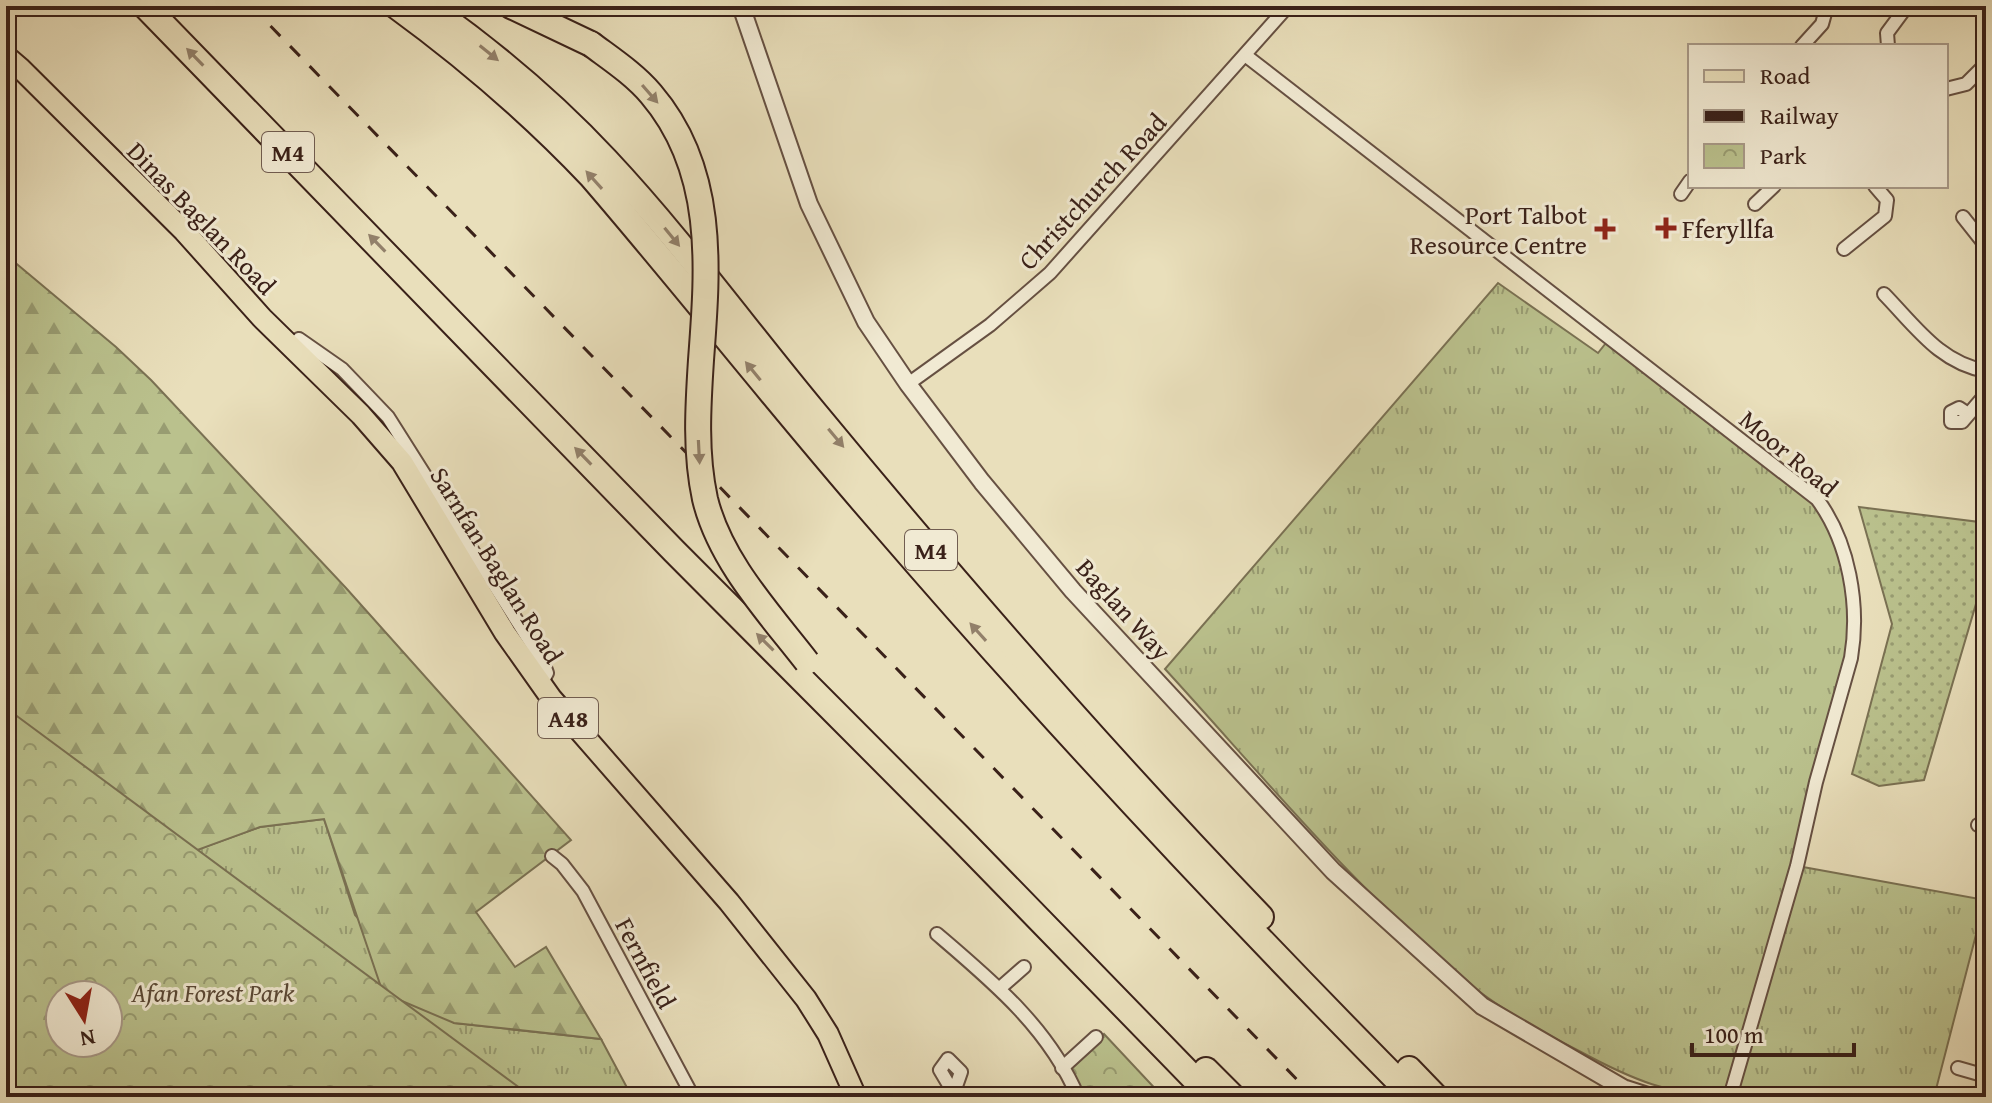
<svg xmlns="http://www.w3.org/2000/svg" width="1992" height="1103" viewBox="0 0 1992 1103" font-family="'Gentium Book Plus',serif">
	<style>
		.grass { fill: url(#grass-tufts); stroke: #7a7153; stroke-width: 2; fill-rule: evenodd }
		.forest { fill: url(#forest-firs); stroke: #7a7153; stroke-width: 2 }
		.park { fill: url(#park-crowns); stroke: #7a7153; stroke-width: 2; fill-rule: evenodd }
		.garden { fill: url(#garden-dots); stroke: #7a7153; stroke-width: 2 }
		.lines { fill: none; stroke-linecap: round; stroke-linejoin: round }
		.minor-casing { stroke: #665042; stroke-width: 16 }
		.tertiary-casing { stroke: #665042; stroke-width: 20 }
		.primary-casing { stroke: #3a2119; stroke-width: 24 }
		.motorway-casing { stroke: #3a2119; stroke-width: 28 }
		.minor { stroke: #f1ead3; stroke-width: 12 }
		.tertiary { stroke: #f1ead3; stroke-width: 16 }
		.primary { stroke: #e9dfbb; stroke-width: 20 }
		.motorway { stroke: #e9dfbb; stroke-width: 24 }
		.rail { stroke: #3a2119; stroke-width: 3; stroke-dasharray: 14 14; stroke-linecap: butt }
		.motorway-bridge-casing { stroke: #3a2119; stroke-width: 28; stroke-linecap: butt }
		.motorway-bridge { stroke: #e9dfbb; stroke-width: 24 }
		.oneway { fill: #92806a }
		.poi-dot { fill: #8f2418; stroke: #f1ead3; stroke-width: 3 }
		.labels { text-anchor: middle; dominant-baseline: central; stroke-width: 6; stroke-linejoin: round; paint-order: stroke }
		.shield { fill: #f1ead3; stroke: #715d51; stroke-width: 2 }
		.shield-label { font-size: 24px; font-weight: bold; fill: #3a2119 }
		.street-label { font-size: 26px; fill: #3a2119; stroke: #f1ead3 }
		.poi-label { font-size: 26px; fill: #3a2119; stroke: #f1ead3; text-anchor: end }
		.park-label { font-size: 26px; font-style: italic; fill: #5a4936; stroke: #f1ead3 }
	</style>
	<defs>
		<pattern id="grass-tufts" width="24" height="20" patternUnits="userSpaceOnUse" patternTransform="scale(2)"><rect width="24" height="20" fill="#bac18d"/><path d="M3 7l-1-3M5 7V3M7 7l1-3M15 17l-1-3M17 17v-4M19 17l1-3" fill="none" stroke="#989c72"/></pattern>
		<pattern id="forest-firs" width="22" height="20" patternUnits="userSpaceOnUse" patternTransform="scale(2)"><rect width="22" height="20" fill="#bac18d"/><path d="M5 1l3.5 6h-7zM16 11l3.5 6h-7z" fill="#989c72"/></pattern>
		<pattern id="park-crowns" width="20" height="18" patternUnits="userSpaceOnUse" patternTransform="scale(2)"><rect width="20" height="18" fill="#bac18d"/><path d="M2 6a3 3 0 1 1 6 0M12 15a3 3 0 1 1 6 0" fill="none" stroke="#989c72"/></pattern>
		<pattern id="garden-dots" width="8" height="8" patternUnits="userSpaceOnUse" patternTransform="scale(2)"><rect width="8" height="8" fill="#bac18d"/><path d="M2 2h.1M6 6h.1" fill="none" stroke="#989c72" stroke-width="1.8" stroke-linecap="round"/></pattern>
	</defs>
	<rect width="100%" height="100%" fill="#e9dfbb"/>
	<filter id="stains"><feTurbulence type="fractalNoise" baseFrequency=".0025" numOctaves="4"/><feColorMatrix values="0 0 0 0 .2 0 0 0 0 .09 0 0 0 0 .02 0 0 0 .5 -.17"/></filter>
	<radialGradient id="worn" r=".72"><stop offset=".6" stop-color="#630" stop-opacity="0"/><stop offset="1" stop-color="#630" stop-opacity=".3"/></radialGradient>
	<g class="grass">
		<path d="M1498 283 1598 353 1610 338 1817 499 1838 534 1854 640 1729 1097C1673 1097 1629 1078 1581 1052 1544 1033 1505 1012 1472 986 1358 893 1264 777 1165 669Z"/>
		<path d="M6 740 110 881 260 827 324 819 355 915 454 1023 601 1039 632 1097H6ZM60 995H108V1043H60Z"/>
		<path d="M1803 867 1985 900 1934 1097H1736Z"/>
	</g>
	<path class="forest" d="M6 255 116 347 151 380 346 588 571 840 476 912 515 967 546 947 601 1039 454 1023 383 993 324 819 260 827 110 882 6 740Z"/>
	<g class="park">
		<path d="M6 708 532 1097H6ZM60 995H108V1043H60Z"/>
		<path d="M1104 1034 1163 1097H1084L1069 1068Z"/>
	</g>
	<path class="garden" d="M1859 507 1979 522 1978 597 1924 780 1879 786 1852 774 1892 624Z"/>
	<g class="lines">
		<defs>
			<g id="minor">
				<path d="M1802 46 1822 24 1827 6"/>
				<path d="M1888 46 1887 33 1907 6"/>
				<path d="M1245 55 1817 499C1849 542 1860 605 1851 658L1816 782 1797 866 1730 1097"/>
				<path d="M1946 89 1966 84 1986 64"/>
				<path d="M1681 194 1690 181"/>
				<path d="M1755 204 1774 186"/>
				<path d="M1963 217 1986 246"/>
				<path d="M1844 249 1885 216 1887 200 1875 186"/>
				<path d="M1884 294C1916 327 1940 363 1986 371"/>
				<path d="M299 339 342 369 388 417 543 662 547 673 541 684"/>
				<path d="M908 384 990 325 1050 273 1288 6"/>
				<path d="M1968 414 1959 408 1951 412V422H1962L1986 394"/>
				<path d="M1978 825 1986 828"/>
				<path d="M1984 847 1986 838"/>
				<path d="M552 856 562 864 583 891 693 1097"/>
				<path d="M937 934C992 981 1049 1028 1078 1097"/>
				<path d="M1000 988 1024 967"/>
				<path d="M1062 1068 1096 1037"/>
				<path d="M1958 1068 1986 1076"/>
				<path d="M954 1092 961 1072 948 1059 940 1070 956 1097"/>
			</g>
			<path id="tertiary" d="M741 6 809 204 866 322 908 384 982 482 1073 591 1333 871 1482 1006 1623 1088 1651 1097"/>
			<path id="primary" d="M6 56 20 68 184 231 262 318 361 415 402 462 505 633 551 698 729 902 806 999 828 1034 856 1097"/>
			<g id="motorway">
				<path d="M145 6 674 551 959 837 1212 1097"/>
				<path d="M396 6C466 57 531 113 591 176 691 292 785 413 886 528 1055 724 1232 913 1414 1097"/>
				<path d="M427 6C491 51 552 102 606 160 681 240 746 330 816 414 958 586 1106 756 1261 917"/>
				<path d="M511 6 591 44"/>
				<path d="M1409 1069 1436 1097"/>
				<path d="M1206 1070 1233 1097"/>
			</g>
		</defs>
		<use href="#minor" class="minor-casing"/>
		<use href="#tertiary" class="tertiary-casing"/>
		<use href="#primary" class="primary-casing"/>
		<use href="#motorway" class="motorway-casing"/>
		<use href="#minor" class="minor"/>
		<use href="#tertiary" class="tertiary"/>
		<use href="#primary" class="primary"/>
		<use href="#motorway" class="motorway"/>
		<path class="rail" d="M251 6 1314 1097"/>
		<defs>
			<path id="motorway-bridge" d="M591 44C611 59 634 74 651 94 716 170 708 267 701 360 698 406 695 453 705 499 720 561 769 613 807 662"/>
		</defs>
		<use href="#motorway-bridge" class="motorway-bridge-casing"/>
		<use href="#motorway-bridge" class="motorway-bridge"/>
	</g>
	<defs><path id="oneway-solid" d="M-6-.8H1V-3.2L6.5 0L1 3.2V.8H-6Z" transform="scale(2)"/></defs>
	<g class="oneway">
		<use href="#oneway-solid" transform="translate(489 53) rotate(39)"/>
		<use href="#oneway-solid" transform="translate(195 57) rotate(-134)"/>
		<use href="#oneway-solid" transform="translate(650 94) rotate(49)"/>
		<use href="#oneway-solid" transform="translate(594 180) rotate(-132)"/>
		<use href="#oneway-solid" transform="translate(672 237) rotate(51)"/>
		<use href="#oneway-solid" transform="translate(377 243) rotate(-134)"/>
		<use href="#oneway-solid" transform="translate(753 371) rotate(-129)"/>
		<use href="#oneway-solid" transform="translate(836 438) rotate(50)"/>
		<use href="#oneway-solid" transform="translate(699 452) rotate(87)"/>
		<use href="#oneway-solid" transform="translate(583 456) rotate(-134)"/>
		<use href="#oneway-solid" transform="translate(978 632) rotate(-132)"/>
		<use href="#oneway-solid" transform="translate(765 642) rotate(-135)"/>
	</g>
	<g class="poi-dot">
		<path d="M1662 216h8v8h8v8h-8v8h-8v-8h-8v-8h8z"/>
		<path d="M1601 217h8v8h8v8h-8v8h-8v-8h-8v-8h8z"/>
	</g>
	<g class="labels">
		<g class="shield">
			<rect x="262" y="132" width="52" height="40" rx="6"/>
			<rect x="905" y="530" width="52" height="40" rx="6"/>
			<rect x="538" y="698" width="60" height="40" rx="6"/>
		</g>
		<g class="shield-label">
			<text x="288" y="152">M4</text>
			<text x="931" y="550">M4</text>
			<text x="568" y="718">A48</text>
		</g>
		<g class="street-label">
			<text transform="translate(1092 191) rotate(-47)">Christchurch Road</text>
			<text transform="translate(202 218) rotate(46)">Dinas Baglan Road</text>
			<text transform="translate(1789 453) rotate(40)">Moor Road</text>
			<text transform="translate(497 565) rotate(58)">Sarnfan Baglan Road</text>
			<text transform="translate(1124 609) rotate(48)">Baglan Way</text>
			<text transform="translate(646 963) rotate(62)">Fernfield</text>
		</g>
		<g class="poi-label">
			<text x="1587" y="214">Port Talbot<tspan x="1587" dy="30">Resource Centre</tspan></text>
			<text x="1682" y="228" text-anchor="start">Fferyllfa</text>
		</g>
		<g class="park-label">
			<text x="213" y="992">Afan Forest Park</text>
		</g>
	</g>
	<rect width="1992" height="1103" fill="none" stroke="#e9dfbb" stroke-width="32"/>
	<rect x="8" y="8" width="1976" height="1087" fill="none" stroke="#3a2119" stroke-width="4"/>
	<rect x="16" y="16" width="1960" height="1071" fill="none" stroke="#3a2119" stroke-width="2"/>
	<rect x="1688" y="44" width="260" height="144" fill="#f1ead3" stroke="#a89a89" stroke-width="2"/>
	<rect x="1704" y="70" width="40" height="12" fill="#e9dfbb" stroke="#a89a89" stroke-width="2"/>
	<text x="1760" y="84" font-size="24" fill="#3a2119">Road</text>
	<rect x="1704" y="110" width="40" height="12" fill="#3a2119" stroke="#a89a89" stroke-width="2"/>
	<text x="1760" y="124" font-size="24" fill="#3a2119">Railway</text>
	<rect x="1704" y="144" width="40" height="24" fill="url(#park-crowns)" stroke="#a89a89" stroke-width="2"/>
	<text x="1760" y="164" font-size="24" fill="#3a2119">Park</text>
	<g transform="translate(84 1019) rotate(169)"><circle r="38" fill="#f1ead3" stroke="#a89a89" stroke-width="2"/>
	<path d="M0-6L14 30L0 20L-14 30Z" fill="#8f2418"/>
	<text y="-12" font-size="22" font-weight="bold" text-anchor="middle" fill="#3a2119">N</text>
	</g>
	<path d="M1692 1043v12h162v-12" fill="none" stroke="#3a2119" stroke-width="4"/>
	<text x="1704" y="1043" font-size="24" fill="#3a2119" stroke="#f1ead3" stroke-width="6" paint-order="stroke">100 m</text>
	<rect width="100%" height="100%" filter="url(#stains)"/>
	<rect width="100%" height="100%" fill="url(#worn)"/>
</svg>
